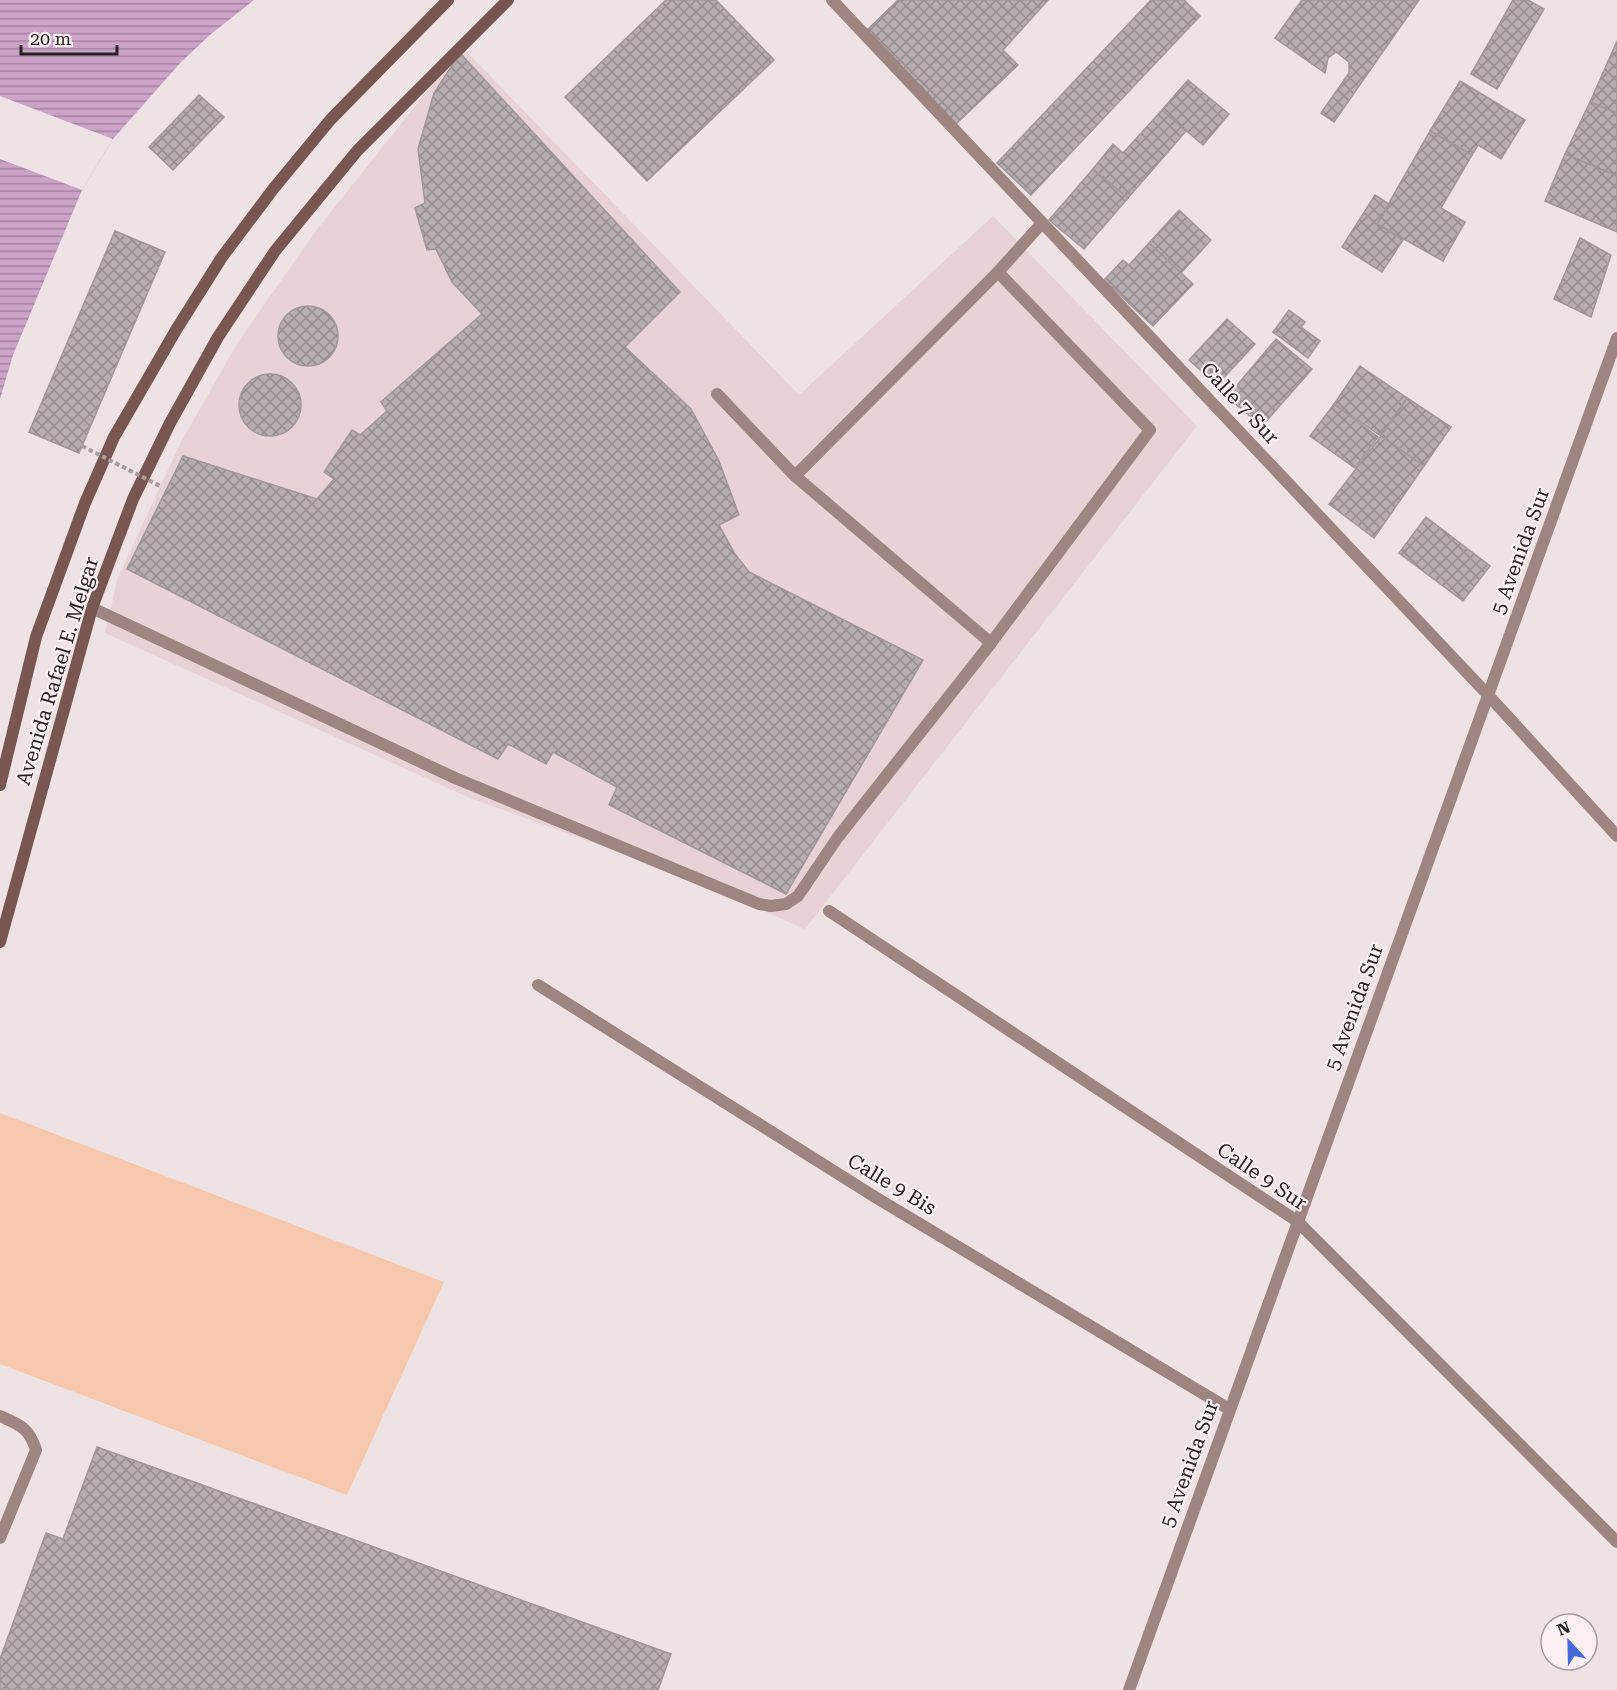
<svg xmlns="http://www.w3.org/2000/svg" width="1617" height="1690" viewBox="0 0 1617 1690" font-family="'Roboto Serif',serif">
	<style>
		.built { fill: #e7d3d6 }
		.green { fill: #f8c8ae }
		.water { fill: url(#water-rules) }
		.pier { fill: #ede2e4 }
		.building { fill: url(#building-cross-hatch); stroke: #a0979b; stroke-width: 1.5 }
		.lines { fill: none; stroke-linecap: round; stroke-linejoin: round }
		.lane { stroke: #9d8581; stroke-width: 12 }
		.street { stroke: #9d8581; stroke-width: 12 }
		.secondary { stroke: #785752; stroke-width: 12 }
		.path-bridge { stroke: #a69ea0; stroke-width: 4; stroke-dasharray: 4.5 3; stroke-linecap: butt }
		.labels { text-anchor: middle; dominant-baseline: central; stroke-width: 4.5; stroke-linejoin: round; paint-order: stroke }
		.street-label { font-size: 20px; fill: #272324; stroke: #faf0f1 }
	</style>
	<defs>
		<pattern id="water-rules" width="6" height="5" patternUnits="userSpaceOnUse" patternTransform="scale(1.5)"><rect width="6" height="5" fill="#caa3c7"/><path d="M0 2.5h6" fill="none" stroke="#a484a1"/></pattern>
		<pattern id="building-cross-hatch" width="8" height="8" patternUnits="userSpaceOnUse" patternTransform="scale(1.5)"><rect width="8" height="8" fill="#b6adb1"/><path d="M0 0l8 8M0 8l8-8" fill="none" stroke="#948c90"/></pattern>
	</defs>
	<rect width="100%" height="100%" fill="#ede2e4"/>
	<path class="built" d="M462 47 799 395 993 216 1197 426 805 929 684 876 470 798 105 633 118 577 181 442 238 342 315 232Z"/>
	<path class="green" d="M0 1113 444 1282 347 1495 0 1364Z"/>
	<path class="water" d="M0 0H254L211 34 181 62 113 139 82 190 13 355 0 399Z"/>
	<path class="pier" d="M0 96 113 139 82 190 0 159Z"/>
	<g class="building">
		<path d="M666 0H716L774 60 647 181 565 97Z"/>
		<path d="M898 0H1048L1003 50 1018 65 956 124 866 31Z"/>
		<path d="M1151 0H1184L1200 16 1031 195 997 163Z"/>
		<path d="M1302 0H1419L1334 122 1321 113 1349 73V62L1336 52 1328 58 1325 73 1275 38Z"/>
		<path d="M1513 0H1528L1544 9 1497 89 1471 74Z"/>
		<path d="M1617 41V113L1590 102Z"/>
		<path d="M460 53 680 292 625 347 691 409 719 461 739 515 719 525 735 554 749 572 923 660 786 894 609 805 617 787 553 752 546 764 508 744 498 759 127 569 183 456 317 499 334 479 324 472 352 430 360 435 387 411 381 402 482 314 452 282 436 249 427 250 415 208 425 203 418 149 434 93Z"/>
		<path d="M1188 80 1229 114 1203 145 1162 110Z"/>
		<path d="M1460 81 1525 120 1501 159 1478 145 1472 155 1430 131Z"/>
		<path d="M199 95 224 117 173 170 149 147Z"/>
		<path d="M1590 102 1617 113V176L1565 154Z"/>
		<path d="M1162 110 1186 131 1128 198 1093 169 1113 144 1123 153Z"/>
		<path d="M1430 131 1472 155 1441 208 1465 222 1443 261 1377 224Z"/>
		<path d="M1565 154 1617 176V232L1545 201Z"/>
		<path d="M1093 169 1128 198 1084 249 1049 220Z"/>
		<path d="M1375 195 1389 204 1377 224 1403 240 1382 272 1342 247Z"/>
		<path d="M1179 210 1211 240 1181 273 1149 243Z"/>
		<path d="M115 231 165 252 79 453 29 432Z"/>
		<path d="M1580 238 1611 255 1591 317 1554 299Z"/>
		<path d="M1149 243 1193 284 1153 326 1104 280 1123 260 1129 265Z"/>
		<circle cx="308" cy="336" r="30"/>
		<path d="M1289 310 1305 322 1301 327 1320 341 1308 358 1273 332Z"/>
		<path d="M1227 319 1255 344 1217 385 1189 360Z"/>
		<path d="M1276 339 1312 369 1262 426 1227 397Z"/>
		<path d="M1360 366 1407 398 1381 436 1334 404Z"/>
		<circle cx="270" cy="405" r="31"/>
		<path d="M1407 398 1451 427 1424 466 1381 436Z"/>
		<path d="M1334 404 1378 437 1355 468 1310 436Z"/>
		<path d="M1381 436 1424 466 1374 538 1329 504Z"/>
		<path d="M1426 517 1490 566 1463 601 1399 553Z"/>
		<path d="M97 1447 671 1654 658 1690H0V1659L46 1533 63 1539Z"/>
	</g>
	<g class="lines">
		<g class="lane">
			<path d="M717 394 795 476 991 643"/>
			<path d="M795 476 998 272 1042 223"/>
			<path d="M92 608 455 778 759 904 771 906 786 904 798 896 838 837 991 643 1150 430 998 272"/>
			<path d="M0 1416C20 1425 29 1428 36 1450L0 1538"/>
		</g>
		<g class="street">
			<path d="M832 0 1489 696 1617 836"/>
			<path d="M829 911 1297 1221 1617 1542"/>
			<path d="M538 985 875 1197 1229 1409"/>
			<path d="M1129 1690 1617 338"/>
		</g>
		<g class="secondary">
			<path d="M0 785 36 637 85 503 114 437 176 330 222 257 274 188 331 119 448 0"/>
			<path d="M0 942 92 608 133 499 170 423 218 337 275 251 357 151 508 0"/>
		</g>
		<path class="path-bridge" d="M82 446 160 486"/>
	</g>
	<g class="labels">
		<g class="street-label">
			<text transform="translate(1240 403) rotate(47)">Calle 7 Sur</text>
			<text transform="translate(1520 551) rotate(-70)">5 Avenida Sur</text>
			<text transform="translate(57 671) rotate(-73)">Avenida Rafael E. Melgar</text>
			<text transform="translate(1354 1007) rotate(-70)">5 Avenida Sur</text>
			<text transform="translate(1262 1176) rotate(34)">Calle 9 Sur</text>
			<text transform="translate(892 1184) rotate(31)">Calle 9 Bis</text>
			<text transform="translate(1189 1464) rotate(-70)">5 Avenida Sur</text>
		</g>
	</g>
	<g transform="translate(1569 1642) rotate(338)"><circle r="28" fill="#faf0f1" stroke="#a69e9f" stroke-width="1.5"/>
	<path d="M0-4.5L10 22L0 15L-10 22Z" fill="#446add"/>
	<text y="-9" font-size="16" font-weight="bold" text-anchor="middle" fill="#272324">N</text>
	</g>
	<path d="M21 45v9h96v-9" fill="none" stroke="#272324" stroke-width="3"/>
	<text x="30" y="45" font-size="18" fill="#272324" stroke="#faf0f1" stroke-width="4.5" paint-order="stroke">20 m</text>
</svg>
